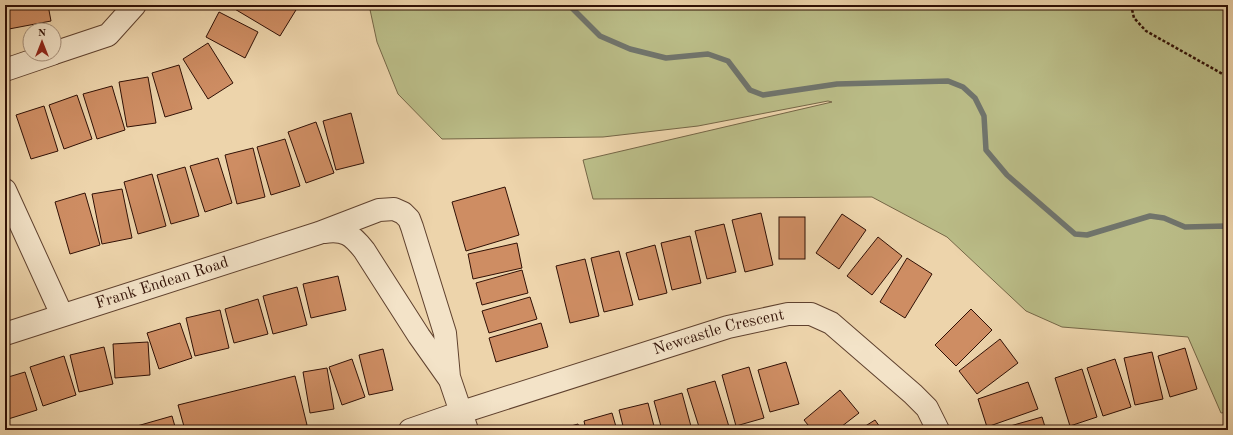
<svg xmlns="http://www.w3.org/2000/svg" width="1233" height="435" viewBox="0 0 1233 435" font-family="'Old Standard TT',serif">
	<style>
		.green { fill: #babc87; stroke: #756646 }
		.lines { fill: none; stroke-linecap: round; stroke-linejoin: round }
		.stream { stroke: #70746c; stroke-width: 5.5 }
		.building { fill: #ce8d63; stroke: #301005 }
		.minor-casing { stroke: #5f412e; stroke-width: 24 }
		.path { stroke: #301005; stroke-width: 2.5; stroke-dasharray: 3 2; stroke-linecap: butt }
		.minor { stroke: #f3e3c8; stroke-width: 22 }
		.labels { text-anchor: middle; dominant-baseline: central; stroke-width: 3; stroke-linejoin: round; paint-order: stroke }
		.street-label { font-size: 16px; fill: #301005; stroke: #f3e3c8 }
	</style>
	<rect width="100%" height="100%" fill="#edd4ab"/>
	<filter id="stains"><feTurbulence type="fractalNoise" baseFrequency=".005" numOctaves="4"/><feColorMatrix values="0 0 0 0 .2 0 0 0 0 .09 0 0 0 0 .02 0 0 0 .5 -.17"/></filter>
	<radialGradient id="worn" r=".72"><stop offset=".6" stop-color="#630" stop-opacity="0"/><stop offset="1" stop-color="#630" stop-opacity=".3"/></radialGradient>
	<path class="green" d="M369 5H1228V412L1221 413 1188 337 1062 327 1026 311 947 237 872 197 593 199 583 160 832 102 828 101 698 126 603 137 442 139 398 94 377 42Z"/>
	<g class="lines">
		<path class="stream" d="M569 5 600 36 630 49 666 58 708 54 728 61 750 90 763 95 837 84 948 81 963 87 975 98 984 116 986 150 1007 175 1075 234 1087 235 1150 216 1164 218 1185 227 1226 226 1228 228"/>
	</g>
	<g class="building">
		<path d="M5 5H48L51 21 9 29Z"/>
		<path d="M228 5H299L280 36Z"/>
		<path d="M219 12 258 32 245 58 206 37Z"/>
		<path d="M208 43 233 83 208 99 183 59Z"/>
		<path d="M179 65 192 109 165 117 152 73Z"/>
		<path d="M148 77 156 123 127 127 119 82Z"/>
		<path d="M112 86 125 130 97 139 83 94Z"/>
		<path d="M77 95 92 139 64 149 49 105Z"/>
		<path d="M44 106 58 151 31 159 16 115Z"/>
		<path d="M351 113 364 163 336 170 323 121Z"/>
		<path d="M316 122 334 173 306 183 288 132Z"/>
		<path d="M285 139 300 186 271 195 257 147Z"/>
		<path d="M253 148 265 197 237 204 225 155Z"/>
		<path d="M218 158 232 203 205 212 190 166Z"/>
		<path d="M185 167 199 216 171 224 157 175Z"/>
		<path d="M152 174 166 226 138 234 124 182Z"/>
		<path d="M505 187 519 235 466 251 452 202Z"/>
		<path d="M122 189 132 238 102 244 92 194Z"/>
		<path d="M85 193 100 245 70 254 55 202Z"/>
		<path d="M761 213 773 265 745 272 732 220Z"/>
		<path d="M842 214 866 230 839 269 816 253Z"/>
		<rect x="779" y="217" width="26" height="42"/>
		<path d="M724 224 736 272 707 279 695 231Z"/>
		<path d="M690 236 701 283 672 290 661 243Z"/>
		<path d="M878 237 902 256 872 295 847 276Z"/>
		<path d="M517 243 522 268 473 279 468 254Z"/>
		<path d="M655 245 667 293 639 300 626 253Z"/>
		<path d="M619 251 633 305 604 312 591 258Z"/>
		<path d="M907 258 932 274 905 318 880 302Z"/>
		<path d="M585 259 599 316 570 323 556 266Z"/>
		<path d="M522 270 528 293 482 305 476 283Z"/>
		<path d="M338 276 346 310 311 318 303 284Z"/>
		<path d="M297 287 307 325 273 334 263 296Z"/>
		<path d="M530 297 537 319 489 333 482 311Z"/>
		<path d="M258 299 268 334 234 343 225 309Z"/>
		<path d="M971 309 992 330 956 366 935 345Z"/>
		<path d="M220 310 229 348 195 356 186 318Z"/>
		<path d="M180 323 192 358 159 369 147 333Z"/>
		<path d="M541 323 548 347 496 362 489 338Z"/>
		<path d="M1000 339 1018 363 977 394 959 371Z"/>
		<path d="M148 342 150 375 115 378 113 344Z"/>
		<path d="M104 347 113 384 79 392 70 355Z"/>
		<path d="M1185 348 1197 389 1170 397 1158 356Z"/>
		<path d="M383 349 393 390 369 395 359 355Z"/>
		<path d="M1152 352 1163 399 1135 405 1124 358Z"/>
		<path d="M64 356 76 395 43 406 30 367Z"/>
		<path d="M352 359 365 397 342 405 329 367Z"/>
		<path d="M1115 359 1131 407 1103 416 1087 368Z"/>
		<path d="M786 362 799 404 770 412 758 370Z"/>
		<path d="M749 367 764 418 736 426 722 375Z"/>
		<path d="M327 368 334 409 310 413 303 372Z"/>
		<path d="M1082 369 1097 417 1070 426 1055 378Z"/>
		<path d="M25 372 37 410 5 420V378Z"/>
		<path d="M295 376 307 425 288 430H185L178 405Z"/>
		<path d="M715 381 730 430H700L687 389Z"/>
		<path d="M1028 382 1038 409 987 427 978 399Z"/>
		<path d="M840 390 859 413 837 430H812L804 420Z"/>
		<path d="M682 393 692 430H662L654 401Z"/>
		<path d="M648 403 655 430H624L619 410Z"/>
		<path d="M612 413 617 430H586L584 421Z"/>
		<path d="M172 416 176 430H123Z"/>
		<path d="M1042 417 1046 430H996Z"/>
		<path d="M875 420 882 430H859Z"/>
		<path d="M578 424 580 430H557Z"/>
	</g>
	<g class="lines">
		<defs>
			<g id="minor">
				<path d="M54 53 108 35 135 5"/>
				<path d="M5 70 52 54"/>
				<path d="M5 190 62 315"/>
				<path d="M324 232C345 229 352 235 364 250L419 336 448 377"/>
				<path id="s1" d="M5 334 319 233 379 210 394 209 403 213 409 219 412 227 445 333 449 377 467 430"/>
				<path id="s2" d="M410 430 462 412 728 327 788 314H811L831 323 913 394 927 408 938 430"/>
			</g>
		</defs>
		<use href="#minor" class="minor-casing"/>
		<path class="path" d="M1131 5 1134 18 1146 31 1228 77"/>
		<use href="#minor" class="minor"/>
	</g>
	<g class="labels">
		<g class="street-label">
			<text stroke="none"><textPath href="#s1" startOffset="165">Frank Endean Road</textPath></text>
			<text stroke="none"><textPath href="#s2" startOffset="324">Newcastle Crescent</textPath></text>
		</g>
	</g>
	<rect width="1233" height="435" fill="none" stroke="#edd4ab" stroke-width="20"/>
	<rect x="6" y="6" width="1221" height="423" fill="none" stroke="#301005" stroke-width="2"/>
	<rect x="10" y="10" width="1213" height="415" fill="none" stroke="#301005"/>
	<g transform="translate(42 42)"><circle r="19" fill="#f3e3c8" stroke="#a58f7a"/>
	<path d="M0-3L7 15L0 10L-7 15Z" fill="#8f2418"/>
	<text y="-6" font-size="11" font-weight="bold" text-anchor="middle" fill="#301005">N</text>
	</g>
	<rect width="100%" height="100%" filter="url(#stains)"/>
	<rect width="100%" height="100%" fill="url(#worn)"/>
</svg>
